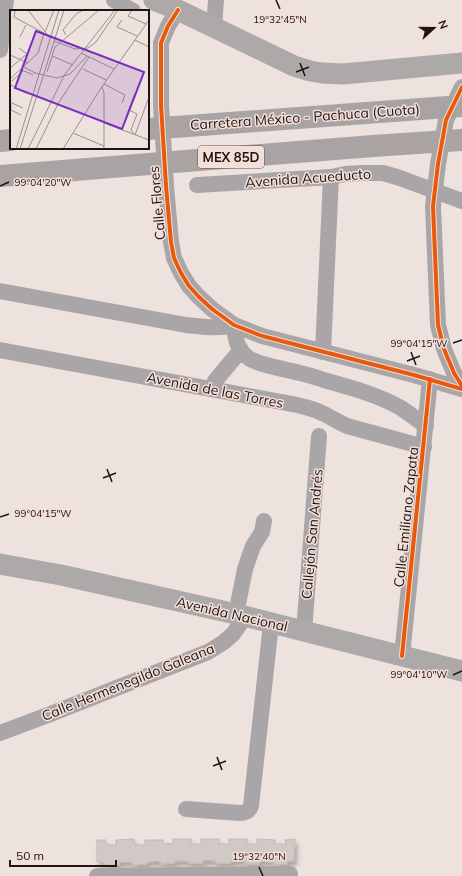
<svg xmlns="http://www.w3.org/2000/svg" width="462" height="876" viewBox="0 0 462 876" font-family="Mulish,sans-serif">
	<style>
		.building { fill: #d1c9c5; stroke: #c1bab5; filter: url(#shadow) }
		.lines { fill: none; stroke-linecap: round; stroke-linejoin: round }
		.minor { stroke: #aaa6a8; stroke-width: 16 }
		.major { stroke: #aea9a9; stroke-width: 21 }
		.highway { stroke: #a9a3a4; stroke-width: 22 }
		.cycleway-casing { stroke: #f4dfd8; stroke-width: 6 }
		.cycleway { stroke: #e8590c; stroke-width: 4 }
		.ticks { fill: none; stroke: #1c1513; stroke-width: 1.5 }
		.labels { text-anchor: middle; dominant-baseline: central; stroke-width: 3; stroke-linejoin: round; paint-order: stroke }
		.shield { fill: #f4dfd8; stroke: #5d524e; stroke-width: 1 }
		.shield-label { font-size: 13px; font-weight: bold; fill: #1c1513 }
		.street-label { font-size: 14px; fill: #1c1513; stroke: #f4dfd8 }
		.inset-road { fill: none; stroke: #9a908d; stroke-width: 1 }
		.view { fill: #7b2cbf; fill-opacity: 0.15; stroke: #7b2cbf; stroke-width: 2 }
		.inset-edge { fill: none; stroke: #1c1513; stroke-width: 2 }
		.ticks-label { font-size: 10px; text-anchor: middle; fill: #1c1513; stroke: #f4dfd8; stroke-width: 3; stroke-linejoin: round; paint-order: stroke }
	</style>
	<defs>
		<filter id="shadow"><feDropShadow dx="2.5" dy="4.5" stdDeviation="2" flood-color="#0004"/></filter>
	</defs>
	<rect width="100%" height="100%" fill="#eee2de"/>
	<path class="building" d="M134 839 135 845H145V840H163V843L173 844V839H191V844H201V839H219V844H229V839H247V844H257V839L275 840V844H286L285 840 295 839 294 861H287V864L274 865V862L260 861 259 864H245V861H231V863H216V861L203 860V863H188V861H175V863L160 864 161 861 147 862V864L132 865V862H119V865H104V862H97V840H106V845H116V840Z"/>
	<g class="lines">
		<g class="minor">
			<path d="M114 0 133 11"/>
			<path d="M178 10 168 26 161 43V105L166 186 171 242 174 258 181 273 189 286 199 297 212 309 234 325 262 336 414 375 462 389"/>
			<path d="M214 28 216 0"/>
			<path d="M0 50 6 0"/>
			<path d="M462 87 446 120 438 164 433 206 438 325 444 349 454 373 462 386"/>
			<path d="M197 185 331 177 345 174 362 173H383L400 178 462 201"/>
			<path d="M0 291 186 325C203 327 217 329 234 325"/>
			<path d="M234 325C235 338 237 351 250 359 263 366 285 369 300 373 309 375 318 378 327 381 352 388 378 395 401 408 410 414 418 420 426 426"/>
			<path d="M0 350 276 401C291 404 308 406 322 413 331 417 338 422 347 426L424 447"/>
			<path d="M323 352 331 177"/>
			<path d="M212 389 215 381 241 350"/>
			<path d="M236 614 245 569 253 546 262 532 264 521"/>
			<path d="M304 632 319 436"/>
			<path d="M402 656 430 379"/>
			<path d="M0 733 48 715 208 652 224 642 233 634 245 617"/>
			<path d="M186 809 240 813C246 813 249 811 251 806L271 624"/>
			<path d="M97 876 290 874"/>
		</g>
		<g class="major">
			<path d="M154 0 178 10 294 66 310 71 322 73 343 74 462 63"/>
			<path d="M0 564 61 575 236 614 462 671"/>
		</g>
		<g class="highway">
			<path d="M148 129 462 106"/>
			<path d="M0 141 11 140"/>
			<path d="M0 176 373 146 462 140"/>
		</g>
		<defs>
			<g id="cycleway">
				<path d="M178 10 168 26 161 43V105L166 186 171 242 174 258 181 273 189 286 199 297 212 309 234 325 262 336 414 375 462 389"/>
				<path d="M462 87 446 120 438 164 433 206 438 325 444 349 454 373 462 386"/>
				<path d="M402 656 430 379"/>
			</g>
		</defs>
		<use href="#cycleway" class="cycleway-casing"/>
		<use href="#cycleway" class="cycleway"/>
	</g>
	<path class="ticks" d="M276 0 280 9M300 63 305 76M296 72 309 67M0 186 9 182M453 343 462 340M411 352 416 365M407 361 420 356M107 469 112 482M103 478 116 473M0 517 9 514M453 675 462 671M217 757 222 770M213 766 226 761M259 867 263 876"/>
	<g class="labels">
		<rect class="shield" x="198" y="146" width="66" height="22" rx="3"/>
		<g class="shield-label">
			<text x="231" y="157">MEX 85D</text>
		</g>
		<g class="street-label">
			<text transform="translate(305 117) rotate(-4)">Carretera México - Pachuca (Cuota)</text>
			<text transform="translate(308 178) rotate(-4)">Avenida Acueducto</text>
			<text transform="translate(157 203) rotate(-95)">Calle Flores</text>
			<text transform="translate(215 390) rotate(11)">Avenida de las Torres</text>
			<text transform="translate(406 517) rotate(-84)">Calle Emiliano Zapata</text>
			<text transform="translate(312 534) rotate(-85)">Callejón San Andrés</text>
			<text transform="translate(232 614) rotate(13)">Avenida Nacional</text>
			<text transform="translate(128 682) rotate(-22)">Calle Hermenegildo Galeana</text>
		</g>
	</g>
	<g transform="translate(10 10)">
		<rect width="139" height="139" fill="#eee2de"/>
		<path class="inset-road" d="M18 0 40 28M122 0 118 6 136 14M112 10 107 17 127 26M35 22 44 0M56 25 53 20 66 4 73 0M10 27 16 15M125 30 139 37M44 31 65 39 78 38 86 32 108 0M71 43 104 59M0 45 18 53M42 46 63 55M14 57 25 63 47 68 60 64 77 46M0 58 17 44 9 38M73 59 96 70M12 60 23 65M37 62 45 37 89 0M0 69 28 43 34 23 4 7 5 0M2 71 13 61M0 73 1 100 11 105M94 74 115 85 112 93M1 75 16 83M92 77 94 83V139M2 93 13 98M119 100 127 104 121 120 124 124M116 107 125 83M94 113 139 130M63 123 94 136M125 125 139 87M6 139 49 0M10 139 54 0M18 139 55 64 105 0M26 139 49 92 79 47M53 139 91 78 139 10"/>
		<path class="view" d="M26 21 134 62 112 119 5 78Z"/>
		<rect width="139" height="139" class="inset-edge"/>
	</g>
	<g class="ticks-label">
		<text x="280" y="23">19°32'45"N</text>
		<text x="43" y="186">99°04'20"W</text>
		<text x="419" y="347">99°04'15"W</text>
		<text x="43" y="517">99°04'15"W</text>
		<text x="419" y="678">99°04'10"W</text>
		<text x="259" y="860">19°32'40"N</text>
	</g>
	<g transform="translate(434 28) rotate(69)" stroke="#f4dfd8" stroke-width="3" paint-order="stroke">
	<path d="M0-3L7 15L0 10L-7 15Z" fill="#1c1513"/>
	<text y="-6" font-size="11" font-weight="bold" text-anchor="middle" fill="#1c1513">N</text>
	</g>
	<path d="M10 860v6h106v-6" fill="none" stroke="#1c1513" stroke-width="2"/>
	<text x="16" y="860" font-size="12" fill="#1c1513" stroke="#f4dfd8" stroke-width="3" paint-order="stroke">50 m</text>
</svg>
